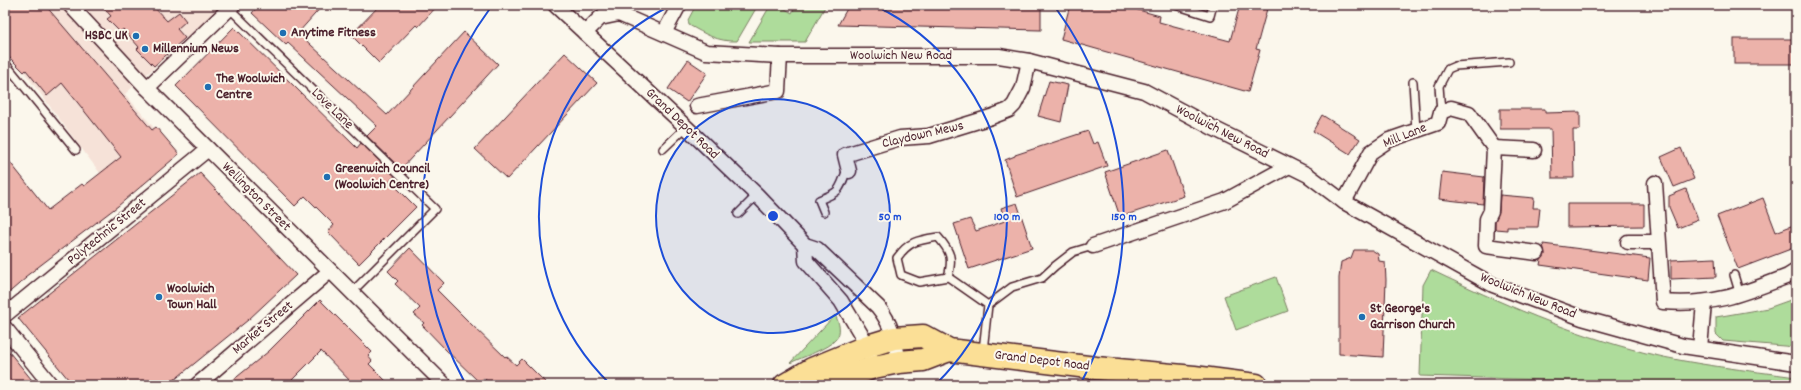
<svg xmlns="http://www.w3.org/2000/svg" width="1801" height="390" viewBox="0 0 1801 390" font-family="Dekko,sans-serif">
	<style>
		.built { fill: #f6e2d8 }
		.green { fill: #aedc9b; stroke: #7c7e63 }
		.building { fill: #ecb2aa; stroke: #4a1f2b }
		.lines { fill: none; stroke-linecap: round; stroke-linejoin: round }
		.service-casing { stroke: #4a1f2b; stroke-width: 10 }
		.minor-casing { stroke: #4a1f2b; stroke-width: 17 }
		.trunk-casing { stroke: #4a1f2b; stroke-width: 25 }
		.service { stroke: #fbf7ec; stroke-width: 7 }
		.minor { stroke: #fbf7ec; stroke-width: 14 }
		.trunk { stroke: #fbdf96; stroke-width: 22 }
		.ring { fill: none; stroke: #1d4ed8; stroke-width: 2 }
		.poi-dot { fill: #1f6fb2; stroke: #fbf7ec; stroke-width: 1.5 }
		.labels { text-anchor: middle; dominant-baseline: central; stroke-width: 4; stroke-linejoin: round; paint-order: stroke }
		.poi-label { font-size: 14px; font-weight: bold; fill: #4a1f2b; stroke: #fbf7ec; text-anchor: start }
		.street-label { font-size: 14px; fill: #4a1f2b; stroke: #fbf7ec }
		.centre { fill: #1d4ed8; stroke: #fbf7ec; stroke-width: 2 }
		.ring-label { font-size: 12px; text-anchor: middle; font-weight: bold; fill: #1d4ed8; stroke: #fbf7ec; stroke-width: 4; stroke-linejoin: round; paint-order: stroke }
	</style>
	<rect width="100%" height="100%" fill="#fbf7ec"/>
	<filter id="ink" filterUnits="userSpaceOnUse"><feTurbulence type="fractalNoise" baseFrequency=".025" numOctaves="2"/><feDisplacementMap in="SourceGraphic" scale="8" xChannelSelector="R" yChannelSelector="G"/><feConvolveMatrix kernelMatrix="1 2 1 2 8 2 1 2 1" color-interpolation-filters="sRGB"/></filter>
	<g filter="url(#ink)">
		<path class="built" d="M5 5H223L125 94 174 151 118 197 21 68 5 53Z"/>
		<g class="green">
			<path d="M696 5H758L737 41C718 42 705 34 689 25L688 20Z"/>
			<path d="M773 5H778L792 13 796 5H826L805 42H749L770 6 772 7Z"/>
			<path d="M1431 270C1500 303 1571 334 1646 353 1695 365 1746 370 1796 377V384L1710 385 1420 376 1423 285Z"/>
			<path d="M1276 277 1288 311 1236 330 1224 296Z"/>
			<path d="M1796 298V347L1723 341 1716 334V317L1768 308Z"/>
			<path d="M835 315C839 322 842 332 836 339 828 349 802 357 790 363Z"/>
		</g>
		<g class="building">
			<path d="M5 5H45L152 130 156 127 179 154 118 206 25 277 26 278 5 296V156L48 210 82 184 84 186 121 157 62 83 47 96 26 70 24 72 5 53Z"/>
			<path d="M101 5H152L167 21 179 12 186 21 177 29 185 38 154 66 137 49 139 47 123 29 120 32 107 19 111 16Z"/>
			<path d="M259 5H323L298 33 387 115 464 32 498 64 401 169 367 136 377 126 288 43 286 45 252 13Z"/>
			<path d="M380 5H438L418 27 416 25 379 63 351 35Z"/>
			<path d="M849 5H1041V30L838 25Z"/>
			<path d="M1070 5H1120L1160 16 1159 22 1230 41 1240 5H1268L1256 49 1260 50 1248 92 1061 39Z"/>
			<path d="M234 27 357 148 361 143 395 176 390 181 416 207 359 264 328 232 334 225 305 196 295 206 176 86Z"/>
			<rect x="1734" y="39" width="62" height="25"/>
			<path d="M565 53 597 83 507 179 475 149Z"/>
			<path d="M688 60 707 73 687 102 668 89Z"/>
			<path d="M1049 81 1068 85 1061 122 1038 116Z"/>
			<path d="M1500 109H1545V113L1580 112V130H1573L1574 178H1552L1551 129H1500Z"/>
			<path d="M1322 115 1360 139 1350 154 1313 131Z"/>
			<path d="M1088 131 1093 144 1098 142 1107 166 1017 197 1005 160 1015 156V155Z"/>
			<path d="M1681 148 1694 179 1674 187 1661 157Z"/>
			<path d="M1168 150 1184 196 1120 217 1105 172Z"/>
			<path d="M1442 172 1484 177 1483 204 1439 199Z"/>
			<path d="M200 173 296 275 248 320 168 385H73L18 318Z"/>
			<path d="M1686 189 1698 220 1678 228 1669 207V196Z"/>
			<path d="M1500 195 1534 198 1533 208H1540L1538 227H1507V230L1495 229V221L1499 211Z"/>
			<path d="M1763 198 1776 232 1796 224V247L1738 269 1717 216Z"/>
			<path d="M1017 203 1032 248 969 269 954 224 970 219 976 231 1005 221 1001 208Z"/>
			<path d="M1567 204H1644V226L1567 227Z"/>
			<path d="M1543 244 1650 258 1648 280 1540 265 1541 260 1545 255Z"/>
			<path d="M410 248 444 283 437 290 471 324 505 357 506 356 516 365 522 359 548 385H491L484 378 479 382 446 350 422 325 424 323 414 314 420 308 395 284 398 281 388 271Z"/>
			<path d="M1354 250H1372L1378 254 1379 261 1385 262 1386 280 1383 357 1339 354V278L1341 262 1351 258Z"/>
			<path d="M1715 258 1716 277 1671 279V260Z"/>
			<path d="M320 300 372 352 368 356 372 361 369 364 390 385H354L321 351 287 385H227L269 351Z"/>
			<path d="M5 347 36 385H5Z"/>
		</g>
		<g class="lines">
			<defs>
				<g id="service">
					<path d="M1175 5 1210 16 1213 5"/>
					<path d="M230 9 435 209 351 293"/>
					<path d="M5 63 76 150"/>
					<path d="M1413 82 1416 130"/>
					<path d="M1441 112 1439 86 1448 69 1455 66 1509 62"/>
					<path d="M663 149 686 127"/>
					<path d="M824 212 819 200C839 192 839 192 846 172L849 171"/>
					<path d="M738 214 757 195"/>
					<path d="M1734 275 1740 295"/>
					<path d="M948 277C953 258 951 252 938 237 918 240 909 241 897 258L901 275 919 282 948 277 988 305 983 351"/>
					<path d="M988 305 1012 287 1042 278 1055 266 1073 252 1093 246"/>
				</g>
				<g id="minor">
					<path d="M70 5 147 88 445 385"/>
					<path d="M555 5 686 127 757 195 805 245 817 249 878 307C892 324 895 341 899 362"/>
					<path d="M603 5 619 14 706 52 780 56H999L1029 61 1144 91 1215 129 1308 175 1344 202 1493 285 1582 318 1683 346 1796 363"/>
					<path d="M585 33 600 18 619 14"/>
					<path d="M664 33 679 5"/>
					<path d="M147 88 233 5"/>
					<path d="M697 106 778 91 780 56"/>
					<path d="M1494 148 1534 150"/>
					<path d="M849 171 845 155 900 138 929 136 991 117 1009 110 1014 105 1023 88 1029 61"/>
					<path d="M1655 183 1663 302C1714 306 1742 294 1788 276L1796 271"/>
					<path d="M1344 202 1371 152 1389 140 1438 123 1441 112 1451 108 1469 113 1494 148 1491 211 1487 219 1486 246 1537 253"/>
					<path d="M1628 242H1658"/>
					<path d="M805 245 806 261 841 301 868 346 870 354"/>
					<path d="M1093 246 1225 201 1289 166"/>
					<path d="M5 315 208 149"/>
					<path d="M5 328 51 385"/>
					<path d="M1700 348 1704 303"/>
					<path d="M197 385 330 271"/>
				</g>
				<g id="trunk">
					<path d="M785 385 812 369 868 346 894 338 923 336 949 350 1096 368 1194 377 1256 385"/>
					<path d="M826 385 874 367 899 362 923 360 949 350"/>
				</g>
			</defs>
			<use href="#service" class="service-casing"/>
			<use href="#minor" class="minor-casing"/>
			<use href="#trunk" class="trunk-casing"/>
			<use href="#service" class="service"/>
			<use href="#minor" class="minor"/>
			<use href="#trunk" class="trunk"/>
		</g>
	</g>
	<circle cx="773" cy="216" r="117" fill="#1d4ed8" fill-opacity=".12"/>
	<g class="ring">
		<circle cx="773" cy="216" r="117"/>
		<path d="M610 384A234 234 0 0 1 670 6M876 6A234 234 0 0 1 936 384"/>
		<path d="M465 383A351 351 0 0 1 491 7M1055 7A351 351 0 0 1 1081 383"/>
	</g>
	<g class="poi-dot">
		<circle cx="283" cy="33" r="4"/>
		<circle cx="136" cy="36" r="4"/>
		<circle cx="145" cy="49" r="4"/>
		<circle cx="208" cy="87" r="4"/>
		<circle cx="327" cy="177" r="4"/>
		<circle cx="159" cy="297" r="4"/>
		<circle cx="1362" cy="317" r="4"/>
	</g>
	<g class="labels">
		<g class="poi-label">
			<text x="291" y="33">Anytime Fitness</text>
			<text x="128" y="36" text-anchor="end">HSBC UK</text>
			<text x="153" y="49">Millennium News</text>
			<text x="216" y="79">The Woolwich<tspan x="216" dy="16">Centre</tspan></text>
			<text x="335" y="169">Greenwich Council<tspan x="335" dy="16">(Woolwich Centre)</tspan></text>
			<text x="167" y="289">Woolwich<tspan x="167" dy="16">Town Hall</tspan></text>
			<text x="1370" y="309">St George's<tspan x="1370" dy="16">Garrison Church</tspan></text>
		</g>
		<g class="street-label">
			<text x="901" y="56">Woolwich New Road</text>
			<text transform="translate(332 109) rotate(44)">Love Lane</text>
			<text transform="translate(682 124) rotate(44)">Grand Depot Road</text>
			<text transform="translate(1222 132) rotate(27)">Woolwich New Road</text>
			<text transform="translate(923 135) rotate(-13)">Claydown Mews</text>
			<text transform="translate(1405 136) rotate(-22)">Mill Lane</text>
			<text transform="translate(256 197) rotate(45)">Wellington Street</text>
			<text transform="translate(107 232) rotate(-39)">Polytechnic Street</text>
			<text transform="translate(1528 296) rotate(22)">Woolwich New Road</text>
			<text transform="translate(263 328) rotate(-40)">Market Street</text>
			<text transform="translate(1042 361) rotate(7)">Grand Depot Road</text>
		</g>
	</g>
	<circle cx="773" cy="216" r="6" class="centre"/>
	<g class="ring-label">
		<text x="890" y="220">50 m</text>
		<text x="1007" y="220">100 m</text>
		<text x="1124" y="220">150 m</text>
	</g>
	<rect width="1801" height="390" fill="none" stroke="#fbf7ec" stroke-width="20"/>
	<rect x="10" y="10" width="1781" height="370" fill="none" stroke="#4a1f2b" stroke-width="1.5" filter="url(#ink)"/>
</svg>
